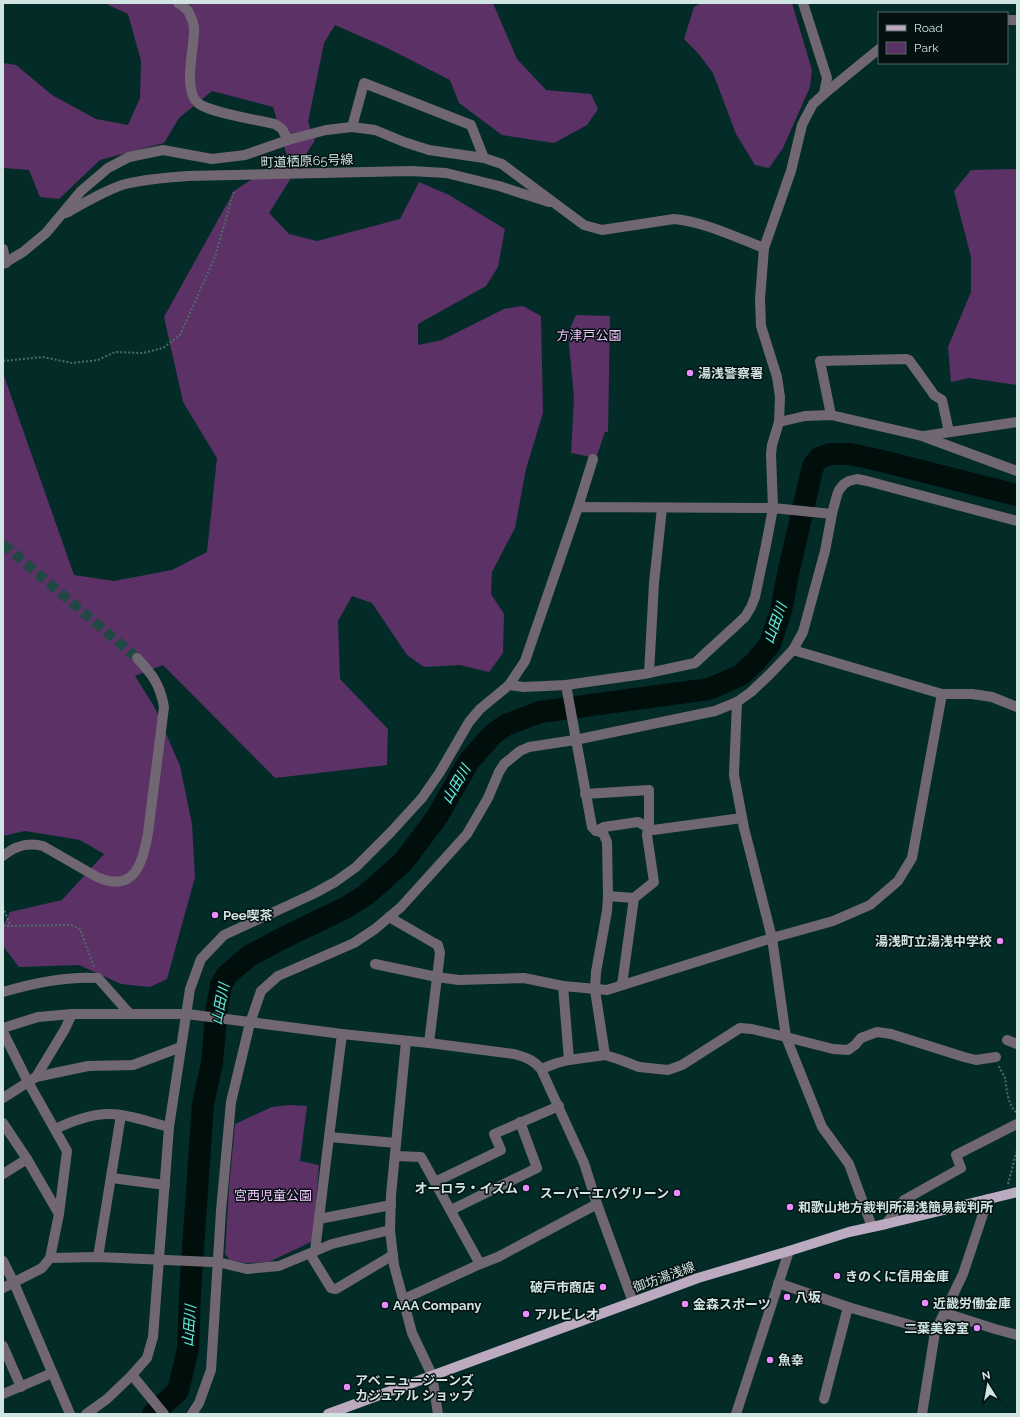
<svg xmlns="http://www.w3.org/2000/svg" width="1020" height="1417" viewBox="0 0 1020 1417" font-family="Raleway,'Noto Sans JP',sans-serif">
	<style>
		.green { fill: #5c3165 }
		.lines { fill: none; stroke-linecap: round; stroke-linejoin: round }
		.river { stroke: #000e0c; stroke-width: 22 }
		.minor-tunnel { stroke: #224844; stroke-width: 10; stroke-dasharray: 10 5; stroke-linecap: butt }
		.path { stroke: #4b6c69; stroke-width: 2; stroke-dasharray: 2 2; stroke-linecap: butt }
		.minor { stroke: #706772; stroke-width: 10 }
		.major { stroke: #bcaac0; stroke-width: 10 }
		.poi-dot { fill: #e98dfe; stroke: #031110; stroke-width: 1.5 }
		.labels { text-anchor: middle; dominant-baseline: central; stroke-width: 3; stroke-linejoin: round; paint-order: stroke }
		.street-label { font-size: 13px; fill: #d0e4e1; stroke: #031110 }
		.park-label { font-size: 13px; fill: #f1c2fc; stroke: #031110 }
		.poi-label { font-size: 13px; font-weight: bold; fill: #d0e4e1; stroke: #031110; text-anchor: start }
		.water-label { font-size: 14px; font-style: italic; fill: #64f3e3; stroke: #031110 }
	</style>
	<rect width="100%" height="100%" fill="#032c28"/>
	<g class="green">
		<path d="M104 3H493L517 59 546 90 591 94 598 109 587 125 554 143 502 135 459 103 450 80 385 47 335 25 324 43 308 122 315 140 269 213 289 234 317 241 400 219 419 182 449 195 505 229 498 267 486 286 418 324V345L442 340 504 309 523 306 541 316 543 413 526 469 515 528 492 572 491 594 504 614 503 653 489 672 460 665 424 667 407 655 372 603 352 596 338 621 340 679 388 729 387 765 275 778 163 665 135 676 155 708 180 766 192 824 195 877 167 979 150 987 121 984 79 965 19 967 3 946V926L10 912 62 900 104 854 80 840 25 831 3 836V376H4L74 575 114 581 172 570 207 552 217 458 183 402 164 317 234 191 287 156 273 107 212 91 179 118 164 143 100 160 59 199 40 197 29 170 3 168V63L16 65 52 95 96 119 128 125 140 98 141 61 128 14Z"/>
		<path d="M701 3H792L812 70 810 87 783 148 769 168 755 165 736 134 713 73 698 53 684 39 694 7Z"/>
		<path d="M1017 169V385L969 378 951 382 948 347 971 292V257L954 191 971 170Z"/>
		<path d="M576 315 610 316 608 432H605L596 458 571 453 574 398 568 333Z"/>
		<path d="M289 1105 307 1106 300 1161 319 1165 313 1241 269 1262 246 1263 230 1260 225 1254 229 1188 235 1124 272 1107Z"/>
	</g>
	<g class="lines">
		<path class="river" d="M153 1414 178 1391 188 1349 190 1292 203 1104 212 1063 217 1007 221 985 227 975 249 956 287 936 345 908 366 895 404 861 437 817 469 761 493 734 506 725 540 712 709 689 741 675 756 661 770 644 781 611 788 574 813 466 819 458 830 454H850L878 460 1017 495"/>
		<path class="minor-tunnel" d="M3 544 137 658"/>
		<g class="path">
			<path d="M3 361 43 357 72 363 98 360 115 352 143 353 163 348 180 335 215 257 234 191"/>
			<path d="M3 907 10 925"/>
			<path d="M3 926 71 925 80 929 94 967"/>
			<path d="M999 1066C1000 1070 1004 1074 1005 1078 1007 1090 1007 1104 1017 1113"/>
			<path d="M1008 1184 1017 1150"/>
		</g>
		<g class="minor">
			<path d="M178 3C181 5 186 8 188 11 190 14 194 24 194 28 195 46 182 90 198 103 210 113 258 120 275 124L282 129 288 140"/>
			<path d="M803 3 827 78 824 94"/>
			<path d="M1007 20H1017"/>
			<path d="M352 127 364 83 471 125 484 158"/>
			<path d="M66 213C84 203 102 192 122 185 143 179 166 178 187 176L411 171 446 173 499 186 549 202"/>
			<path d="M3 249 6 263"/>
			<path d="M3 264 23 252 46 233 81 191 108 168 129 157 163 150 212 159 245 155 288 140 326 130 352 127 375 130 404 142 429 150 484 158 502 164 584 225 602 230 674 219C705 222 735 237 764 248"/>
			<path d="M831 415 820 361 906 359 909 360 930 389 934 395 942 400 949 432"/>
			<path d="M779 422 805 416 831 415 922 436 1017 471"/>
			<path d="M924 436 1017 422"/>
			<path d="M578 507 593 459"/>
			<path d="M793 650 942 694H972L992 697 1017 707"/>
			<path d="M649 673 654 583 662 508"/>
			<path d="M509 685 524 687 566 685 644 674 695 663 745 617 751 607 755 597 766 545 773 508 771 454 772 445 779 422 780 397 777 377 761 326 760 299 764 248 791 171 802 125 806 117 813 104 824 94 879 49"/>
			<path d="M566 685 592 827 596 831 603 833 607 842 608 896 607 911 596 972 595 990 605 1055"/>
			<path d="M737 702 734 775 744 828 772 938 786 1037 822 1127 849 1164 872 1227"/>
			<path d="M585 794 649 790V822L647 835 654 882 634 898 622 985"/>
			<path d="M596 831 604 827 638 822 653 830 742 818"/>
			<path d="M3 856C15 846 27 842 43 846L97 877C135 894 143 862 148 833L164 707C160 684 152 674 137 658"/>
			<path d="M608 896 634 898"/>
			<path d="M389 917 434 943 438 945 440 953 429 1043"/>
			<path d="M375 964 437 977 459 980 524 978 563 986 607 990 772 938 833 921 870 905 898 881 912 858 942 694"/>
			<path d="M563 986 569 1060"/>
			<path d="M3 992C33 983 66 976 98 978L129 1013"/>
			<path d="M3 1028 38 1017 72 1014H187L342 1034 429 1043 514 1054C525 1057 534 1060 541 1069L584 1163 597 1204 633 1302"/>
			<path d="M3 1032 28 1082 67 1151 59 1214 50 1258"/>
			<path d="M342 1034 329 1137 396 1143"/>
			<path d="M1007 1040 1017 1044"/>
			<path d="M406 1041 391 1195 390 1230 394 1265 412 1333 432 1375 438 1414"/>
			<path d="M541 1069 557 1063 569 1060 605 1055 618 1059 639 1067 668 1070 682 1065 740 1028 752 1029 786 1037 833 1049 848 1050 855 1045 861 1038 877 1032 891 1034 964 1057 976 1060 996 1057"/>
			<path d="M36 1077 88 1066 133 1065 181 1047"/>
			<path d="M3 1098 36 1077 65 1029 72 1014"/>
			<path d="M3 1123 27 1159 59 1214"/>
			<path d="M55 1129C72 1121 92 1113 111 1114 128 1114 152 1123 169 1127"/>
			<path d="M395 1156 421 1157 480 1264"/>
			<path d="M3 1174 27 1159"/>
			<path d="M112 1178 165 1185"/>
			<path d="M435 1182 501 1150 494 1134 559 1106"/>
			<path d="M451 1210 537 1168 520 1122"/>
			<path d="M319 1219 391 1205"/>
			<path d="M886 1224 904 1200 961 1168 956 1155 1017 1124"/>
			<path d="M315 1251 329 1137"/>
			<path d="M310 1254 331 1288 336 1289 393 1255"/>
			<path d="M98 1257 121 1115"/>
			<path d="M3 1261 14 1283 70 1414"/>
			<path d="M778 1283 848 1307 935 1332"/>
			<path d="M3 1288 42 1268 50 1258 98 1257 212 1262H218L247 1269 279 1266 332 1244 390 1230"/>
			<path d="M404 1299 480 1264 498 1257 597 1204"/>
			<path d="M945 1313 995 1329 1017 1335"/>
			<path d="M3 1346 21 1387"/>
			<path d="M132 1375 164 1414"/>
			<path d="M3 1394 52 1373"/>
			<path d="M824 1399 848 1307"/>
			<path d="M86 1414 107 1399 132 1375 147 1358 153 1337 169 1127 190 989 201 959 224 935 313 894 335 882 356 867 390 833 422 798 440 772 469 722 480 709 509 685 525 661 578 507 773 508 832 514"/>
			<path d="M192 1414 199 1403 211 1370 221 1211 231 1102 250 1023 261 991 278 976 354 943 375 929 401 907 467 834 488 798 499 772 504 764 520 751 529 747 575 740 715 711 737 702 751 692 769 675 793 650 803 632 825 551 832 514 837 495 839 490 844 484 849 481 857 479 867 481 1017 521"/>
			<path d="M736 1414 789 1251"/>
			<path d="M922 1414 935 1332 963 1274 988 1199"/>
		</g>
		<path class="major" d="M328 1414 698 1278 789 1251 849 1232 886 1224 1017 1192"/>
	</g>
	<g class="poi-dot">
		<circle cx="690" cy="373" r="4"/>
		<circle cx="215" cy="915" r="4"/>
		<circle cx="1000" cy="941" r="4"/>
		<circle cx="526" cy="1188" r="4"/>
		<circle cx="677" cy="1193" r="4"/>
		<circle cx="790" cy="1207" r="4"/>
		<circle cx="837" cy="1276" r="4"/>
		<circle cx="603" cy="1287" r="4"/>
		<circle cx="787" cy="1297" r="4"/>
		<circle cx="925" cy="1303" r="4"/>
		<circle cx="685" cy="1304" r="4"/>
		<circle cx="385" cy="1305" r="4"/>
		<circle cx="526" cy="1314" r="4"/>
		<circle cx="977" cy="1328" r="4"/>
		<circle cx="770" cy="1360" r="4"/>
		<circle cx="347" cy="1387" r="4"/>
	</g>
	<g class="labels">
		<g class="street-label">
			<text transform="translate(307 161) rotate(-2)">町道栖原65号線</text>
			<text transform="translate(664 1277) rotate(-20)">御坊湯浅線</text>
		</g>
		<g class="park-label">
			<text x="589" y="335">方津戸公園</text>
			<text x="273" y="1195">宮西児童公園</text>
		</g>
		<g class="poi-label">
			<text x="698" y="373">湯浅警察署</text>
			<text x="223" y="915">Pee喫茶</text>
			<text x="992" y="941" text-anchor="end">湯浅町立湯浅中学校</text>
			<text x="518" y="1188" text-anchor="end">オーロラ・イズム</text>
			<text x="669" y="1193" text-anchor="end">スーパーエバグリーン</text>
			<text x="798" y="1207">和歌山地方裁判所湯浅簡易裁判所</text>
			<text x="845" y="1276">きのくに信用金庫</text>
			<text x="595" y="1287" text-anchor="end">破戸市商店</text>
			<text x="795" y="1297">八坂</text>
			<text x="933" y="1303">近畿労働金庫</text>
			<text x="693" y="1304">金森スポーツ</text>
			<text x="393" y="1305">AAA Company</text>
			<text x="534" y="1314">アルビレオ</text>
			<text x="969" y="1328" text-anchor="end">二葉美容室</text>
			<text x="778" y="1360">魚幸</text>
			<text x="355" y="1380">アベ ニュージーンズ<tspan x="355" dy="15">カジュアル ショップ</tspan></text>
		</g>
		<g class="water-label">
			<text transform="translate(775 623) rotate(-70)">山田川</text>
			<text transform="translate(456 784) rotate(-60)">山田川</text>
			<text transform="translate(220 1004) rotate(-79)">山田川</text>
			<text transform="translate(189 1326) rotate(-86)">山田川</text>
		</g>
	</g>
	<rect width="1020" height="1417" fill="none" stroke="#d0e4e1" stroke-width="8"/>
	<rect x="878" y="12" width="130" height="52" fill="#031110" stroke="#556564"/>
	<rect x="886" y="25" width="20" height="6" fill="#bcaac0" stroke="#556564"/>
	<text x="914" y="32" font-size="12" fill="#d0e4e1">Road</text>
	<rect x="886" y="42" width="20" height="12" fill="#5c3165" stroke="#556564"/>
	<text x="914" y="52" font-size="12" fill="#d0e4e1">Park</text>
	<g transform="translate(988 1385) rotate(349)" stroke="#031110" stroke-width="3" paint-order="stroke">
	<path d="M0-3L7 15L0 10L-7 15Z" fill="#d0e4e1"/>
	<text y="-6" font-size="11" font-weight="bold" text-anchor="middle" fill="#d0e4e1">N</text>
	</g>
</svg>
